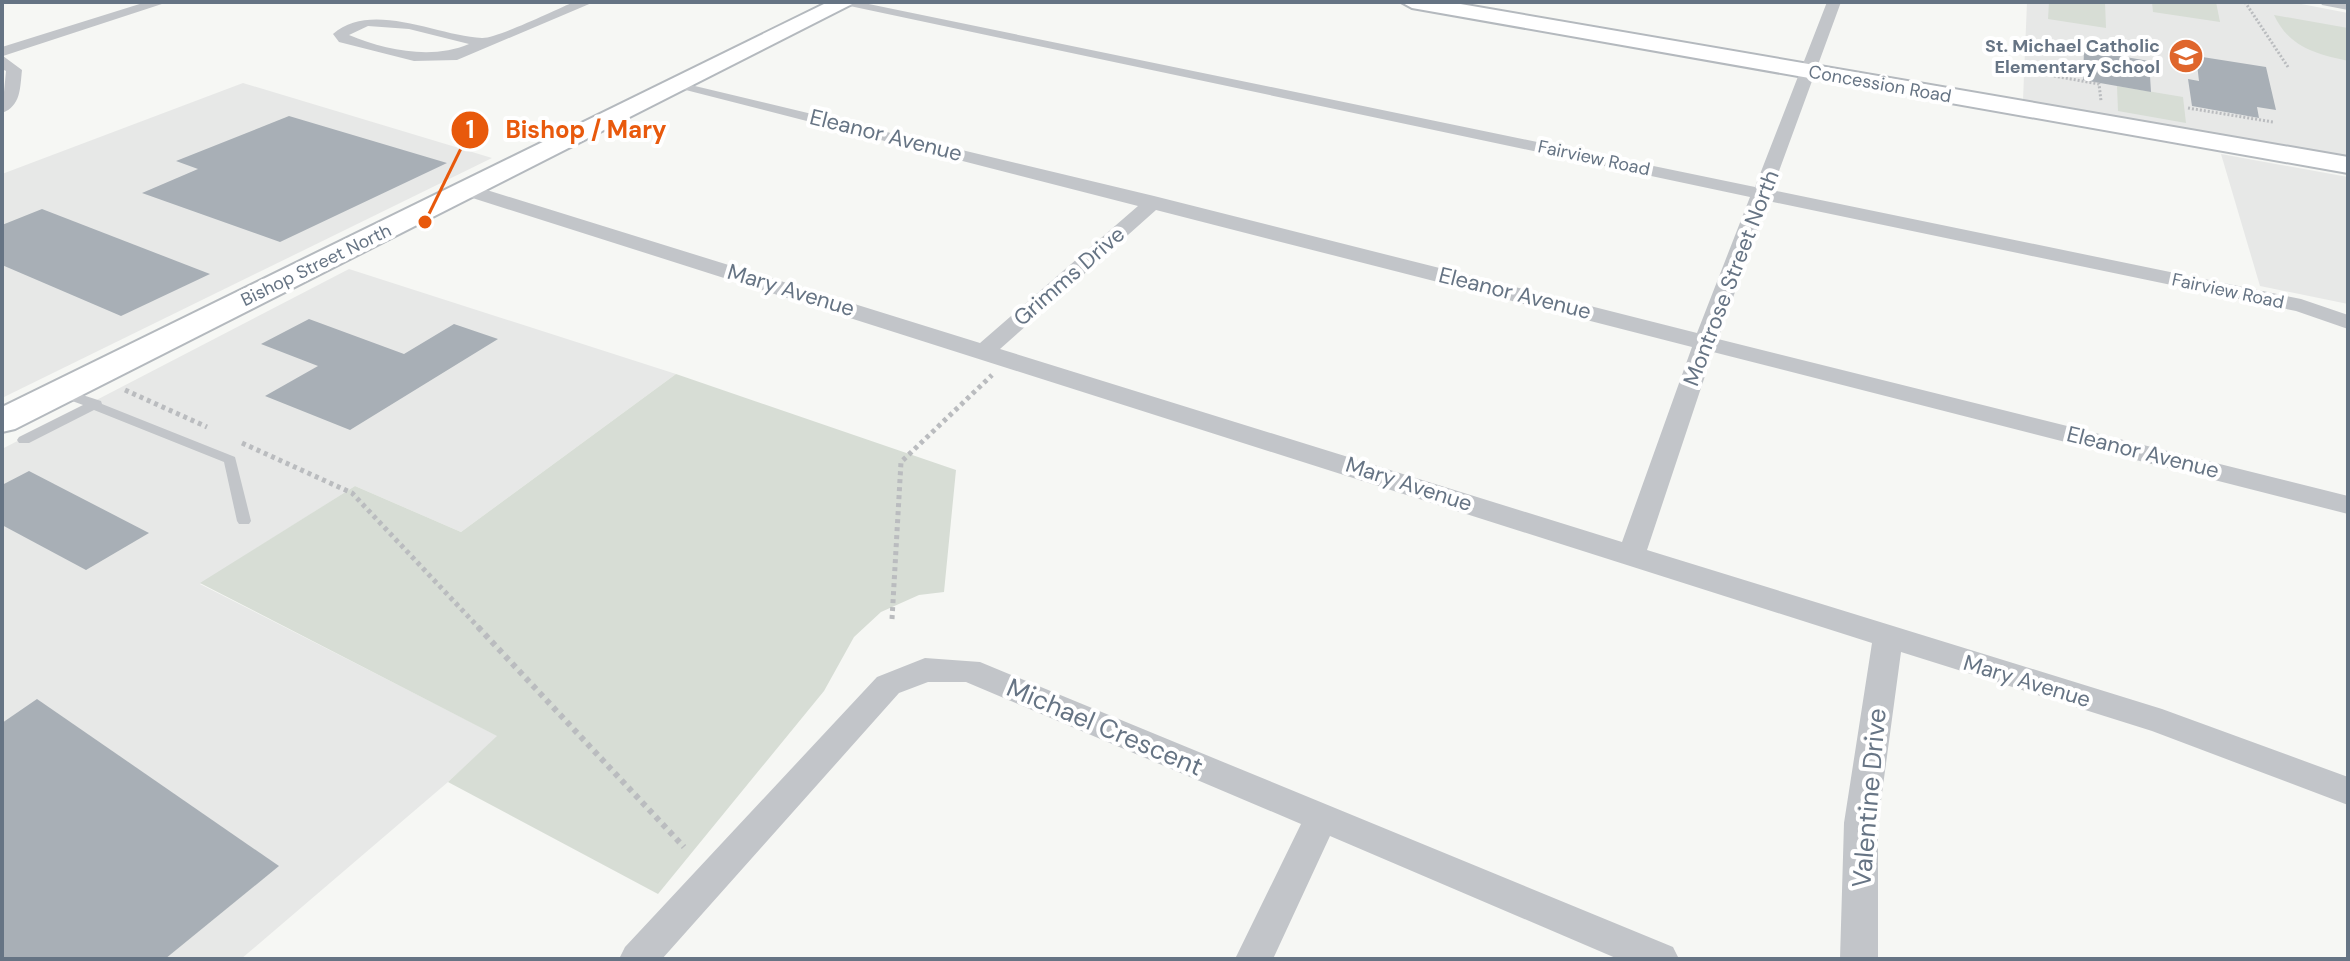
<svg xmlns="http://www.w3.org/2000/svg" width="2350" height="961" viewBox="0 0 2350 961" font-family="'DM Sans',sans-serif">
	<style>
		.built { fill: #e7e8e7 }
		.green { fill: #d7ddd5 }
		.building { fill: #a8afb6 }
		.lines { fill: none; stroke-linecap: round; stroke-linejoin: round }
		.secondary-casing { stroke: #b4b9be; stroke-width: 4 }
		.path-far2 { stroke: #babcbf; stroke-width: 3; stroke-dasharray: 2 2; stroke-linecap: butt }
		.path-far1 { stroke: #babcbf; stroke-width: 5; stroke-dasharray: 4 4; stroke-linecap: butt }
		.path { stroke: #babcbf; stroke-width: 6; stroke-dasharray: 5 5; stroke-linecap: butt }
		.lane { fill: #c2c5c9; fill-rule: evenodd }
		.street { fill: #c2c5c9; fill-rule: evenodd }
		.secondary { fill: #fff; fill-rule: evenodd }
		.labels { text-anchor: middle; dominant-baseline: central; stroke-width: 8; stroke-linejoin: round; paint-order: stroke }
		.far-poi-label { font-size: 18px; font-weight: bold; fill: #667484; stroke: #fff; text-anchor: end }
		.far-street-label { font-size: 18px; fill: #667484; stroke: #fff }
		.street-label { font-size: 22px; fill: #667484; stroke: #fff }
		.near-street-label { font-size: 26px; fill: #667484; stroke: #fff }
		.leader { fill: none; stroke: #e8590c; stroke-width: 3 }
		.callout-dot { fill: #e8590c; stroke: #fff; stroke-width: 3 }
		.mark-label { font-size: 24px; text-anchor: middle; font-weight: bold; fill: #fff }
		.callout-label { font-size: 24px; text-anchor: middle; font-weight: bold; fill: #e8590c; stroke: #fff; stroke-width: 8; stroke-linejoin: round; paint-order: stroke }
	</style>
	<rect width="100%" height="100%" fill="#f6f7f4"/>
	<g class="built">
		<path d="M2027 2H2291L2348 13V156L2023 100Z"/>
		<path d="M243 83 492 158 2 398V174Z"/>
		<path d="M2221 154 2348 177V304L2260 286Z"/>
		<path d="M349 269 676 374 461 532 355 486 200 584 498 736 448 782 241 959H2V449Z"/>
	</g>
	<g class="green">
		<path d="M2049 2H2105L2106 28 2048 19Z"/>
		<path d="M2152 2H2216L2220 22 2153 12Z"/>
		<path d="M2274 15 2348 28V61C2315 54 2289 47 2274 15Z"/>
		<path d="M2117 86 2183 97 2186 123 2118 111Z"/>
		<path d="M676 374 956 470 944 592 919 595 881 612 854 637 824 691 658 894 448 782 497 736 200 583 355 486 461 532Z"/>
	</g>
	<g class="building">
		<path d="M2084 50 2149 61 2151 92 2083 80Z"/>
		<path d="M2196 56 2266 67 2276 110 2257 107 2259 118 2192 106 2188 79 2199 81Z"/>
		<path d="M289 116 447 163 280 242 142 193 198 169 176 161Z"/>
		<path d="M42 209 210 274 121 316 2 265V225Z"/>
		<path d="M309 319 404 354 454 324 498 339 350 430 265 396 318 366 261 344Z"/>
		<path d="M29 471 149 533 86 570 2 525V485Z"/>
		<path d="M37 699 279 866 165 959H2V723Z"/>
	</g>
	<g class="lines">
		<defs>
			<g id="secondary">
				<path d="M828 2H856L15 429 2 432V407Z"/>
				<path d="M1401 2H1449L2348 157V173L1412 8Z"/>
			</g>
		</defs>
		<use href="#secondary" class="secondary-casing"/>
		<g class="path-far2">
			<path d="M2245 2 2288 67"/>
			<path d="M2054 76 2099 84 2101 101"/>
			<path d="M2188 108 2273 122"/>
		</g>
		<g class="path-far1">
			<path d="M125 390 207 427"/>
			<path d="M242 443 352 493 480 629"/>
			<path d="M892 619 901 462 992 375"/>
		</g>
		<path class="path" d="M478 627 684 847"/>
		<path class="lane" d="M61 388 101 401 102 404 235 457 251 521 249 524H239L237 521 224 462 94 410 29 443H19L17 440 19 437 83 405 56 395 55 392Z"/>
		<g class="street">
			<path d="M146 2H168L3 56 22 70C20 88 21 106 2 113L6 71 2 69V47Z"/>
			<path d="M574 2H594L457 60 414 61 339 42 333 34C371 0 438 36 482 38 496 39 557 9 574 2ZM368 26 409 29 469 44C432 60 385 50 349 35Z"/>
			<path d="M831 2H859L1755 187 1827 2H1841L1772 190 2301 299 2348 315V329L2296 311 1768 201 1718 339 2348 496V514L1713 352 1647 550 2162 709 2348 777V805L2152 731 1901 652 1878 823V959H1840L1844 823 1872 643 460 194 458 190 460 186H474L980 343 1138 206 674 87V81L1154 196 1697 333 1750 197ZM1156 210 1692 347 1622 542 1000 349Z"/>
			<path d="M2320 2H2348V10L2322 5Z"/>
			<path d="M925 658 980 662 1673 947 1679 959H1618L1330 836 1273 959H1235L1301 824 966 682H928L899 693 662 959H619L625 947 877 677Z"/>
		</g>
		<use href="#secondary" class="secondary"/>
	</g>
	<defs>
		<symbol id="school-disc" viewBox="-11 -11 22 22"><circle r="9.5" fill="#df662c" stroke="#fff"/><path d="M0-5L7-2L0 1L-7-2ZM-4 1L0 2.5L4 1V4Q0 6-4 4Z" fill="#fff"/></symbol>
	</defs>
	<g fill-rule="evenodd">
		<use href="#school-disc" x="2166" y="36" width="40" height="40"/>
	</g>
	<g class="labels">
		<g class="far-poi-label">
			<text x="2160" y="46">St. Michael Catholic<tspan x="2160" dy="21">Elementary School</tspan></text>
		</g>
		<g class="far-street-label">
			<text transform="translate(1880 84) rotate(10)">Concession Road</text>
			<text transform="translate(1594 158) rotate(12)">Fairview Road</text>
			<text transform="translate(316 265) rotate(-26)">Bishop Street North</text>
			<text transform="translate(2228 291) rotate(12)">Fairview Road</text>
		</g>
		<g class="street-label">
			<text transform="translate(886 135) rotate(14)">Eleanor Avenue</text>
			<text transform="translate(1069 276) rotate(-41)">Grimms Drive</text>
			<text transform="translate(1731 278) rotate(-69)">Montrose Street North</text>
			<text transform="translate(791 290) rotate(17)">Mary Avenue</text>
			<text transform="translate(1515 293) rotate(14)">Eleanor Avenue</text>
			<text transform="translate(2143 452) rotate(14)">Eleanor Avenue</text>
			<text transform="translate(1409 484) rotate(18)">Mary Avenue</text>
			<text transform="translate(2027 681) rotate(17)">Mary Avenue</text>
		</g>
		<g class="near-street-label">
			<text transform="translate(1105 727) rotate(23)">Michael Crescent</text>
			<text transform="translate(1869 798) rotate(-85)">Valentine Drive</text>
		</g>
	</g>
	<path class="leader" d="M425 222L470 130"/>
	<g class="callout-dot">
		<circle cx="425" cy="222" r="8"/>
		<circle cx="470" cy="130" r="20"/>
	</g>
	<g class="mark-label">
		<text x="470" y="138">1</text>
	</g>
	<g class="callout-label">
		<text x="586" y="138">Bishop / Mary</text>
	</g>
	<rect width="2350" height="961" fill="none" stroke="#667484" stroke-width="8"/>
</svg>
